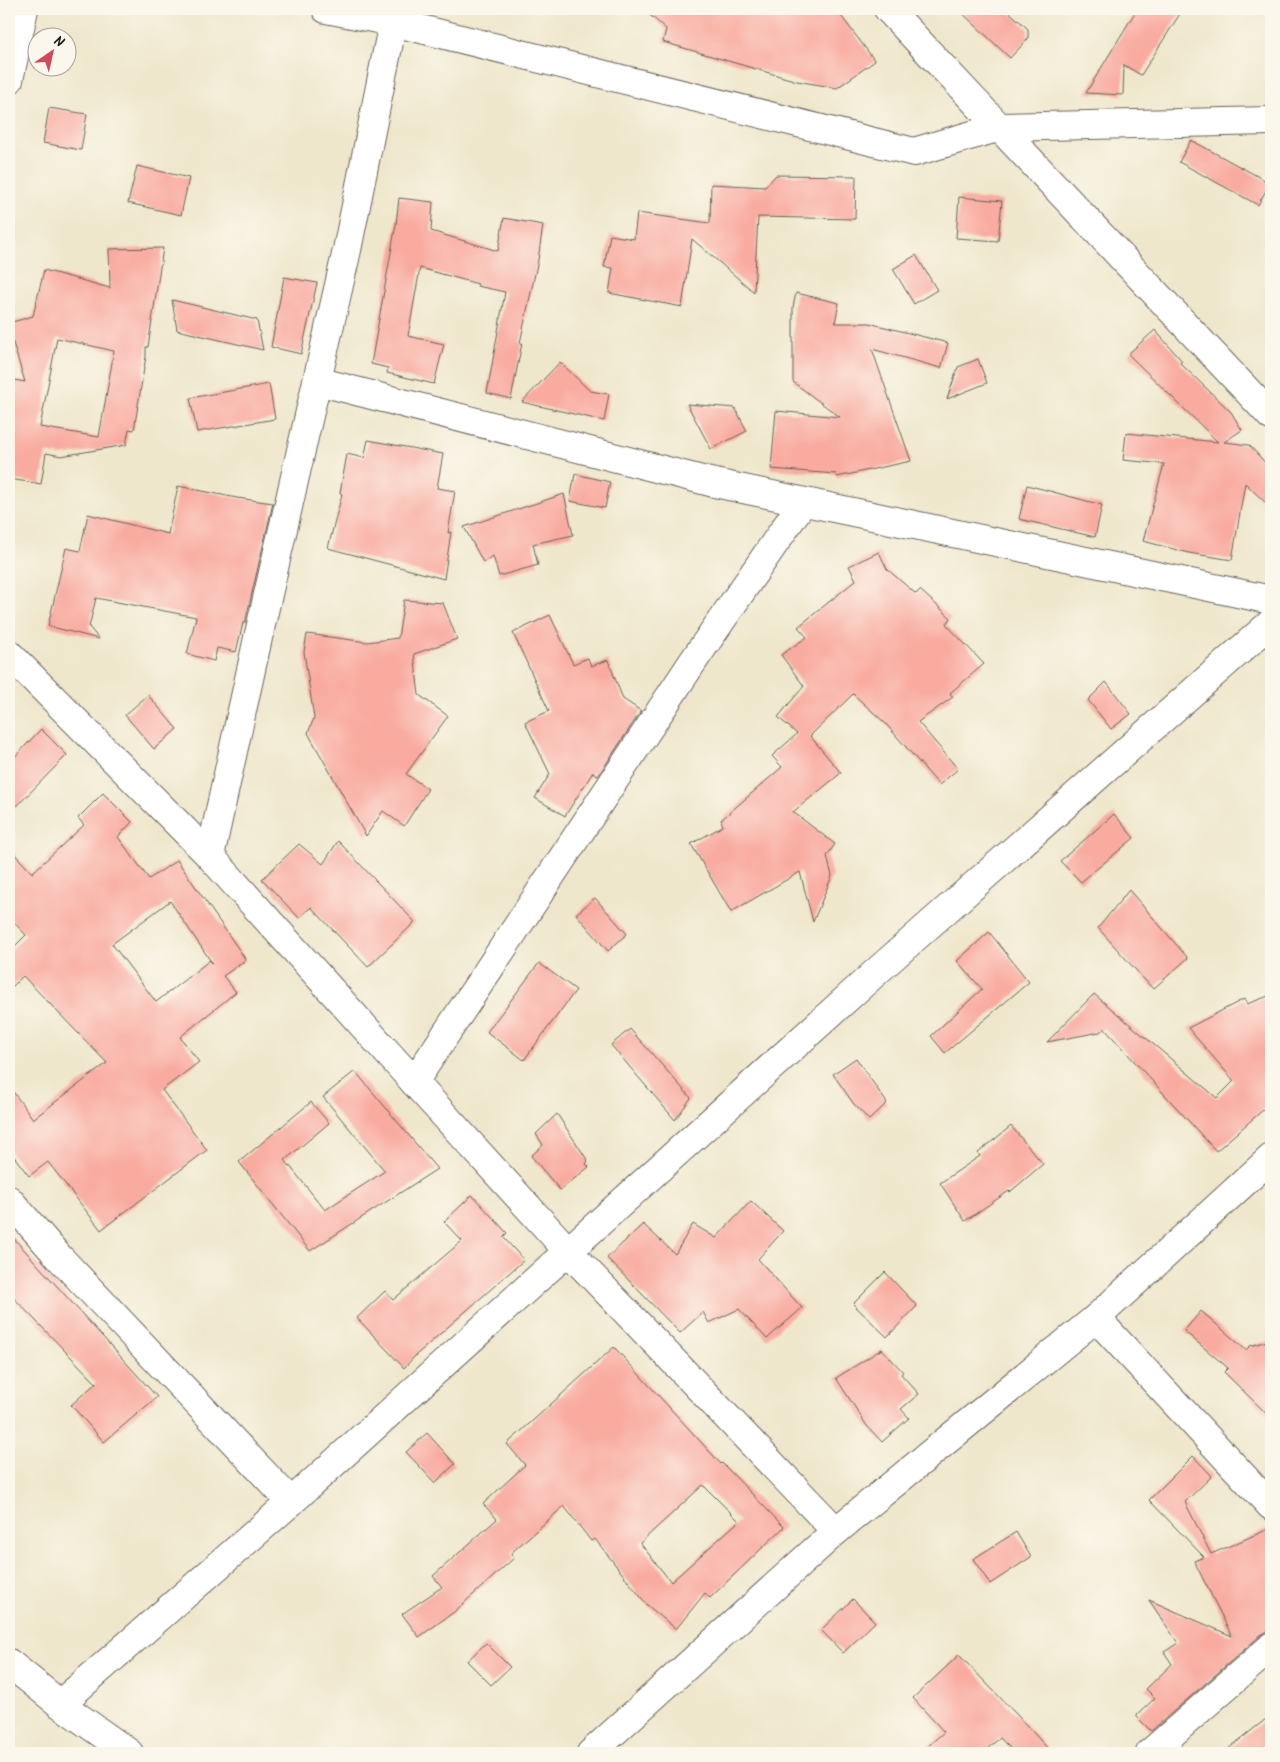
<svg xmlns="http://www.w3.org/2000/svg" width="1280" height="1762" viewBox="0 0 1280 1762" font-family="Kalam,sans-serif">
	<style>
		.building { fill: #f9aba0; fill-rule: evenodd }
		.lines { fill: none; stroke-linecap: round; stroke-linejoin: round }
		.street-casing { stroke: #66635a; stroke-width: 30 }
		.street { stroke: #fff; stroke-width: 28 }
	</style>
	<rect width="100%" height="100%" fill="#fbf7ec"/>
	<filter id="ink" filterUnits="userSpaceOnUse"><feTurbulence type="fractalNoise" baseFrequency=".02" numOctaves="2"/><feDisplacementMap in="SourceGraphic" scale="10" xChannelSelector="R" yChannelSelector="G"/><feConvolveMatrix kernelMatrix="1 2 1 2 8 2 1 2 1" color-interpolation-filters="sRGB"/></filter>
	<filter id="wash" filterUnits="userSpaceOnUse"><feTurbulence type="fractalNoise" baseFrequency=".0096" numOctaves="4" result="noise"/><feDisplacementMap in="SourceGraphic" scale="20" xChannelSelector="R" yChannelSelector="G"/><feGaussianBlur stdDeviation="1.12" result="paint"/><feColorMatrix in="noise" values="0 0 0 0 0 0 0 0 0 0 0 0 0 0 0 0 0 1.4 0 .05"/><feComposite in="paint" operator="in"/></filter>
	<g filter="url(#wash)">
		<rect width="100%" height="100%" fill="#efe7cc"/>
		<g id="blocks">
			<g class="building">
				<path d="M643 9H836L875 61 837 88 797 81 663 42 666 29Z"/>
				<path d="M958 9H1006L1028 29V39L1010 58Z"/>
				<path d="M1137 9H1183L1141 75 1124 65 1123 95 1086 93Z"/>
				<path d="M49 108 87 114 81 150 43 143Z"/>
				<path d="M1191 140 1270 183 1258 205 1179 162Z"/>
				<path d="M137 166 189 178 181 215 128 203Z"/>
				<path d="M776 175 856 176 855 219 758 217 754 292 692 239 682 307 609 293 613 268 604 267 610 235 634 239 637 213 710 223 711 184 765 187Z"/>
				<path d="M959 197 1002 201 998 241 956 238Z"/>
				<path d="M399 198 433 202 431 231 498 251 504 218 543 225 538 260 520 343H522L511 399 487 393 505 292 477 286 478 284 420 268 408 336 444 344 434 384 387 373 388 368 371 364 396 224Z"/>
				<path d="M163 248 148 347H146V356L134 430 129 429 126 445 61 456 46 453 41 484 9 479V379L25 382 9 330V323L33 316 44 270 110 288 109 249ZM57 338 114 351 99 437 40 427Z"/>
				<path d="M916 255 937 290 914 304 893 269Z"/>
				<path d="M284 277 317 283 301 354 271 347Z"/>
				<path d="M796 293 839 303 835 323H869L948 343 941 368 872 349 911 461 837 477 836 474 771 469 776 411 840 417 793 382V307Z"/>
				<path d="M172 300 257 320 263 350 177 330Z"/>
				<path d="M1155 330 1182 361 1180 363 1231 412 1242 430 1224 442 1249 445 1271 469V508L1245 483 1232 560 1189 553 1143 541 1164 464 1123 460 1126 433 1218 442 1128 354Z"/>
				<path d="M978 359 987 383 947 399 958 367Z"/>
				<path d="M560 362 590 391 609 394 604 421 522 402Z"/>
				<path d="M269 384 275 419 197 432 190 398Z"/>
				<path d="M687 404 735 408 747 431 711 449Z"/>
				<path d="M368 440 443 454 437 488 455 491 448 533 451 532 444 579 328 548 342 494 340 493 347 454 364 458Z"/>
				<path d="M575 474 610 482 605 508 570 501Z"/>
				<path d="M1027 485 1102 505 1095 537 1019 519Z"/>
				<path d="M178 486 237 498 273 503 245 623H243L236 652 217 648 214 661 187 654 196 617 96 598 89 627 99 639 48 626 66 548 80 551 88 514 168 534Z"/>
				<path d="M564 494 573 535 533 544 538 565 499 576 493 556 483 562 464 527Z"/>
				<path d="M879 552 887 569 916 594 920 590 951 618 946 624 984 664 950 693 953 697 918 722 958 769 939 785 885 723 853 694 810 736 841 773 793 812 835 844 827 856 832 876 813 922 800 872 731 912 691 844 723 826 721 820 782 767 772 756 797 734 778 717 804 686 781 655 807 637 798 627 856 580 849 566Z"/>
				<path d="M404 600 443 603 457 639 414 654 419 695 448 716 406 774 428 789 404 826 383 811 366 836 308 733 314 718 304 652 307 634 367 642 398 638Z"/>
				<path d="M550 615 573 664 588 658 591 666 608 660 623 699 641 711 598 776 593 772 565 816 535 798 550 774 525 722 549 711 513 633Z"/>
				<path d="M1106 682 1131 714 1111 729 1088 700Z"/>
				<path d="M148 695 177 729 154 749 125 715Z"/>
				<path d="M41 729 67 755 9 814V763Z"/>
				<path d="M103 793 132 822 118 837 149 879 177 860 246 960 223 976 236 992 180 1037 199 1062 162 1090 207 1150 101 1230 48 1162 29 1176 9 1150V1086L33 1119 107 1063 23 976 9 990V952L26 935 9 917V848L32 873 84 825 78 818ZM170 901 212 963 210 960 156 1002 112 944Z"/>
				<path d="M1114 814 1134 838 1081 882 1060 861Z"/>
				<path d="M338 841 415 922 368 967 311 907 299 918 262 879 299 844 323 864Z"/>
				<path d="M1129 890 1188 958 1153 989 1098 928Z"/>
				<path d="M595 898 627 934 608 951 576 914Z"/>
				<path d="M989 932 1029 982 945 1053 931 1036 982 989 957 961Z"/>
				<path d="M539 963 576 990 524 1060 487 1032Z"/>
				<path d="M1094 994 1217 1098 1234 1081 1188 1028 1244 999 1247 1004 1271 995V1103L1216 1151 1104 1028 1100 1032 1047 1042Z"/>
				<path d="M630 1029 691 1098 675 1120 611 1045Z"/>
				<path d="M856 1058 887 1103 869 1120 853 1103 833 1074Z"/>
				<path d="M355 1071 437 1169 310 1251 239 1162 311 1102 329 1123 285 1160 325 1210 385 1171 323 1097Z"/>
				<path d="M557 1114 588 1161 586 1164 589 1167 560 1190 531 1156 543 1145 536 1134Z"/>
				<path d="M1011 1126 1043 1164 1010 1192 1009 1191 965 1221 940 1183 980 1156 978 1153Z"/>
				<path d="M472 1195 507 1233 503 1237 524 1260 416 1355 404 1368 357 1318 385 1291 393 1300 462 1241 444 1222Z"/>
				<path d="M751 1201 783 1231 758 1259 802 1308 767 1339 739 1309 709 1323 703 1312 680 1333 607 1258 643 1224 675 1254 693 1224 716 1238Z"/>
				<path d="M9 1233 157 1397 104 1442 71 1405 96 1383 9 1293Z"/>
				<path d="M885 1272 917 1306 887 1337 853 1304Z"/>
				<path d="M1201 1311 1246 1350 1250 1346 1271 1340V1418L1224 1372 1228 1368 1184 1331Z"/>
				<path d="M614 1347 721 1464 722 1463 784 1527 710 1598 705 1593 676 1629 647 1605 595 1539 591 1541 564 1506 511 1553 514 1558 454 1612 419 1637 402 1614 442 1587 433 1576 497 1519 483 1504 525 1465 507 1444ZM703 1485 739 1521 671 1582 640 1543Z"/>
				<path d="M882 1349 903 1372 901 1374 919 1394 901 1409 909 1418 882 1442 867 1426 836 1378Z"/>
				<path d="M427 1433 455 1464 435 1483 406 1452Z"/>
				<path d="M1193 1456 1212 1476 1185 1502 1211 1554 1271 1528V1629L1261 1635 1151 1731 1136 1716 1155 1698 1146 1689 1172 1664 1164 1652 1178 1643 1149 1600 1232 1636 1194 1561 1204 1557 1149 1500Z"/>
				<path d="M1016 1532 1031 1557 990 1584 973 1559Z"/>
				<path d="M853 1599 875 1622 843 1653 821 1630Z"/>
				<path d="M486 1643 510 1667 491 1685 467 1661Z"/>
				<path d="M959 1655 1017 1715 1052 1753H1015L1000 1738 982 1753H920L944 1732 913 1698Z"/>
				<path d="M1271 1715V1753H1223Z"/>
			</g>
		</g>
	</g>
	<g filter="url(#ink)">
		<use href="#blocks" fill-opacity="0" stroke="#66635a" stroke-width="1"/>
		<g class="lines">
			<defs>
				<g id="street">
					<path d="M326 9 393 22 914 152 1000 127 1271 121"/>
					<path d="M888 9 1271 416"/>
					<path d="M9 80 24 9"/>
					<path d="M317 381 710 482 1271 600"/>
					<path d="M9 654 210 856 414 1082 568 1251 836 1531"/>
					<path d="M210 856 258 638 347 250 393 22"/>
					<path d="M414 1082 694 660 803 502"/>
					<path d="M9 1200 59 1257 291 1502"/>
					<path d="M1096 1318 1271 1506"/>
					<path d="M9 1663 60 1704 129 1753"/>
					<path d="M60 1704 291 1502 875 973 1271 623"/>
					<path d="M591 1753 836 1531 1096 1318 1271 1158"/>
					<path d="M1150 1753 1271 1647"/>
				</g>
			</defs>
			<use href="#street" class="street-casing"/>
			<use href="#street" class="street"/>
		</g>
	</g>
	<rect width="1280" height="1762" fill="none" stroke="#fbf7ec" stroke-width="30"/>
	<g transform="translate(52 52) rotate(34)"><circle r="24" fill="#fbf7ec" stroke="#a29f99"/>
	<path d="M0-4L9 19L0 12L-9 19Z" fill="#d1495b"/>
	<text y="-8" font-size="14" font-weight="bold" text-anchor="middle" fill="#1c1c1c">N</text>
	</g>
</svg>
